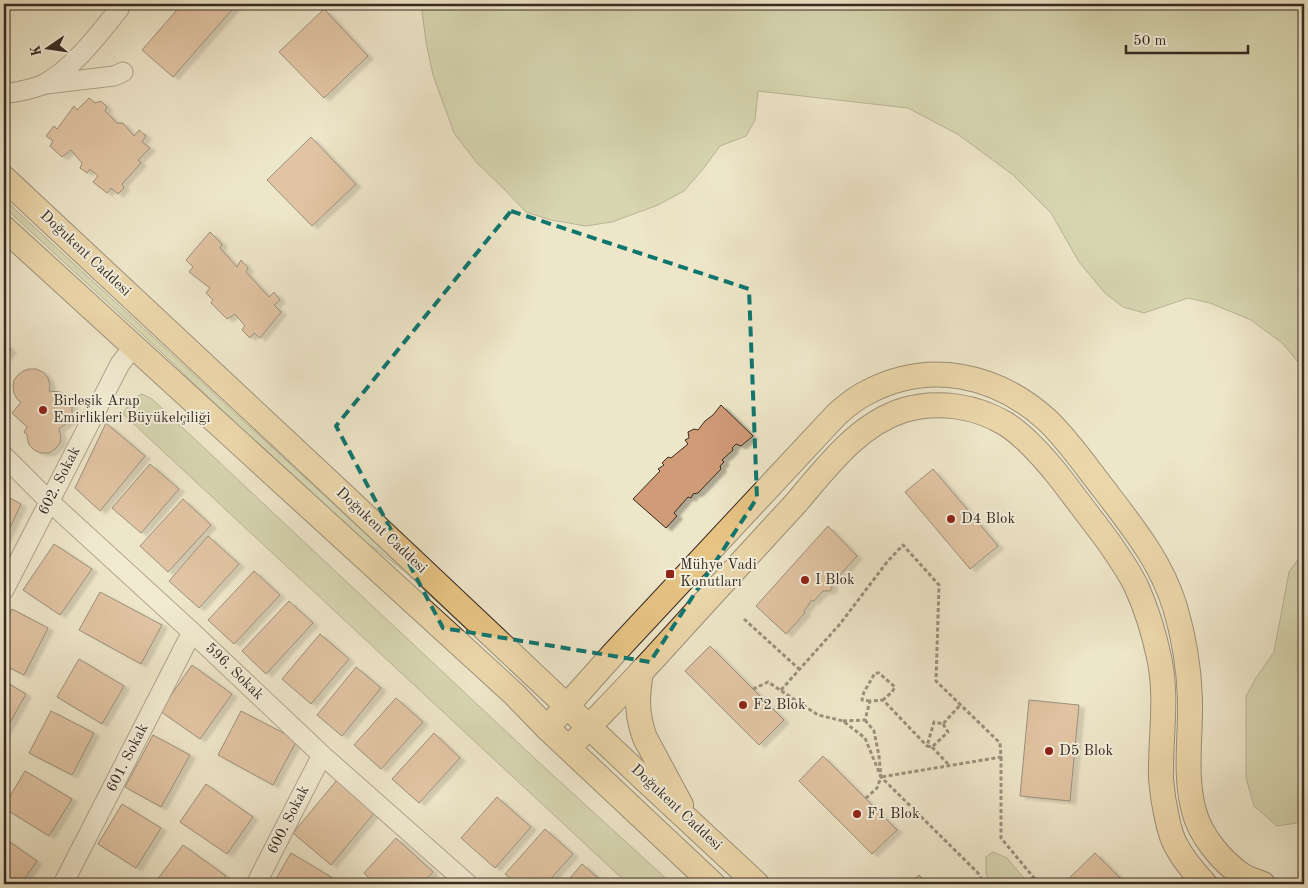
<svg xmlns="http://www.w3.org/2000/svg" width="1308" height="888" viewBox="0 0 1308 888" font-family="'Old Standard TT',serif">
	<style>
		.green { fill: #bbc495; stroke: #79775c }
		.building { fill: #d09b77; stroke: #372a22; filter: url(#shadow) }
		.lines { fill: none; stroke-linecap: round; stroke-linejoin: round }
		.minor-casing { stroke: #65594c; stroke-width: 21 }
		.major-casing { stroke: #372a22; stroke-width: 26 }
		.path { stroke: #372a22; stroke-width: 3; stroke-dasharray: 4 2.5; stroke-linecap: butt }
		.minor { stroke: #f4efdc; stroke-width: 19 }
		.major { stroke: #e7c384; stroke-width: 24 }
		.marked { fill: none; stroke: #0f766e; stroke-width: 4; stroke-dasharray: 10 6; stroke-linejoin: round }
		.poi-dot { fill: #8f2418; stroke: #f4efdc; stroke-width: 2 }
		.labels { text-anchor: middle; dominant-baseline: central; stroke-width: 4; stroke-linejoin: round; paint-order: stroke }
		.street-label { font-size: 15px; fill: #372a22; stroke: #f4efdc }
		.poi-label { font-size: 15px; fill: #372a22; stroke: #f4efdc; text-anchor: start }
	</style>
	<defs>
		<filter id="shadow"><feDropShadow dx="5.5" dy="3" stdDeviation="1" flood-color="#0004"/></filter>
	</defs>
	<rect width="100%" height="100%" fill="#eee6c9"/>
	<filter id="stains"><feTurbulence type="fractalNoise" baseFrequency=".004" numOctaves="4"/><feColorMatrix values="0 0 0 0 .2 0 0 0 0 .09 0 0 0 0 .02 0 0 0 .5 -.17"/></filter>
	<radialGradient id="worn" r=".72"><stop offset=".6" stop-color="#630" stop-opacity="0"/><stop offset="1" stop-color="#630" stop-opacity=".3"/></radialGradient>
	<g class="green">
		<path d="M421 4H1304V369L1282 343 1251 320 1210 303 1188 298 1144 313 1123 307 1105 293 1079 262 1051 213 1013 175 959 135 908 108 758 91 755 120 746 136 720 146 703 169 684 191 658 205 612 222 586 226 551 220 526 212 503 188 477 163 454 133 433 75 426 42Z"/>
		<path d="M4 199 520 677 519 678 404 571 376 549 357 538 144 336 4 207Z"/>
		<path d="M142 394 152 399 545 768 672 884H628L123 414 132 399Z"/>
		<path d="M1304 551V822L1277 826 1254 806 1246 778V696L1256 678 1274 652 1289 572Z"/>
		<path d="M993 852 1007 858 1029 884H991L986 874V857Z"/>
	</g>
	<g class="building">
		<path d="M182 4H237L173 77 142 50Z"/>
		<path d="M324 9 368 56 324 98 279 52Z"/>
		<path d="M89 98 95 103 101 101 107 107 105 111 117 123H123L134 136 139 130 146 136 142 142 150 148 138 160 141 163 122 184 124 188 118 194 111 188 107 193 93 182 98 176 90 169 87 173 80 168 82 163 71 150 62 157 50 146 53 141 46 136 54 126 57 129 74 106 77 110Z"/>
		<path d="M311 137 356 184 312 226 267 180Z"/>
		<path d="M210 232 222 244 220 248 237 267 241 260 248 268 246 272 269 297 274 292 280 300 274 305 281 312 260 338 254 333 250 338 242 330 245 326 235 314 227 319 211 303 213 300 206 293 210 288 189 272 193 267 186 260Z"/>
		<path d="M4 344 11 349 4 359Z"/>
		<path d="M29 369H36L43 372 48 378 50 385 49 391 60 392 66 396 70 401 72 407V414L69 421 59 429 61 437 60 443 55 449 49 453H41L34 450 29 445 27 437V435L24 432 27 427 12 413 21 402 17 399 14 393 13 386 14 380 18 375 23 371Z"/>
		<path d="M721 405 753 436 741 446 736 444 732 448 733 450 722 460 724 462 720 466 721 469 698 493 693 494 691 498 688 497 674 513 677 516 666 528 633 499 660 471 658 469 664 465 662 463 668 457 671 458 688 444 685 440 689 438 688 432 694 429 698 430 705 421 713 415Z"/>
		<path d="M106 423 145 456 100 511 75 488Z"/>
		<path d="M150 464 179 489 141 533 112 508Z"/>
		<path d="M933 469 998 546 970 569 905 492Z"/>
		<path d="M4 495 21 504 4 541Z"/>
		<path d="M183 499 211 525 168 572 140 546Z"/>
		<path d="M828 526 857 556 838 577H833L829 583 832 585V588L830 591H823L814 601 812 600 804 611 805 613 786 634 756 606Z"/>
		<path d="M208 536 239 564 199 608 169 581Z"/>
		<path d="M54 544 92 569 60 615 23 590Z"/>
		<path d="M254 571 280 595 234 644 208 620Z"/>
		<path d="M100 592 162 625 141 664 79 630Z"/>
		<path d="M289 601 313 623 266 674 242 651Z"/>
		<path d="M12 609 48 628 24 675 4 665V626Z"/>
		<path d="M320 634 349 659 311 704 282 679Z"/>
		<path d="M710 646 784 720 759 745 685 671Z"/>
		<path d="M79 659 124 686 102 724 57 697Z"/>
		<path d="M192 665 232 694 200 739 160 711Z"/>
		<path d="M356 667 381 688 342 736 317 715Z"/>
		<path d="M4 681 26 694 4 733Z"/>
		<path d="M396 698 423 722 381 769 354 745Z"/>
		<path d="M1029 700 1079 705 1070 801 1020 796Z"/>
		<path d="M51 711 94 733 72 775 29 753Z"/>
		<path d="M241 711 297 740 273 785 218 755Z"/>
		<path d="M434 733 460 758 419 803 392 779Z"/>
		<path d="M153 735 190 755 161 807 125 787Z"/>
		<path d="M823 756 897 830 872 854 799 781Z"/>
		<path d="M25 771 72 799 49 836 4 808V806Z"/>
		<path d="M337 780 375 812 331 865 293 833Z"/>
		<path d="M206 784 253 817 227 854 180 822Z"/>
		<path d="M497 797 531 827 495 868 461 838Z"/>
		<path d="M122 804 161 828 136 868 98 844Z"/>
		<path d="M545 829 573 854 546 884H517L505 874Z"/>
		<path d="M4 838 37 861 21 884H4Z"/>
		<path d="M396 838 433 872 421 884H375L364 873Z"/>
		<path d="M183 845 226 876 220 884H154Z"/>
		<path d="M291 853 331 877 327 884H273Z"/>
		<path d="M1095 853 1126 884H1066L1064 883Z"/>
		<path d="M582 864 605 884H565Z"/>
		<path d="M919 875 928 884H910Z"/>
		<path d="M74 878 86 884H71Z"/>
	</g>
	<g class="lines">
		<defs>
			<g id="minor">
				<path d="M46 84 114 76 123 72"/>
				<path d="M4 94C16 92 30 90 42 85 72 70 98 35 119 9L121 4"/>
				<path d="M4 456 50 502 192 632 322 755 468 884"/>
				<path d="M4 590 120 364 134 346"/>
				<path d="M63 884 192 632"/>
				<path d="M256 884 322 755"/>
			</g>
			<g id="major">
				<path d="M4 178 341 493 643 778 757 884"/>
				<path d="M4 228 514 694 547 728 713 884"/>
				<path d="M641 672C637 696 636 714 645 738L681 805"/>
				<path d="M547 728 615 652 837 414C846 406 857 397 868 392 930 360 996 374 1047 420 1069 441 1087 468 1106 492 1134 529 1161 562 1175 607 1184 637 1189 668 1190 699 1191 736 1184 775 1194 811 1200 835 1221 861 1242 875 1248 879 1256 881 1263 884"/>
				<path d="M569 748C593 722 618 697 642 671 671 640 699 608 728 577 751 552 773 528 796 503 826 468 858 424 904 410 938 400 976 406 1006 424 1026 437 1046 460 1061 479 1077 500 1092 520 1108 541 1118 556 1130 572 1137 588 1147 610 1154 634 1159 657 1168 698 1160 738 1161 779 1162 792 1164 805 1167 818 1169 828 1172 840 1178 849 1185 862 1195 873 1205 884"/>
			</g>
		</defs>
		<use href="#minor" class="minor-casing"/>
		<use href="#major" class="major-casing"/>
		<g class="path">
			<path d="M744 619 799 669"/>
			<path d="M753 689 768 682 818 715 843 721 865 738 881 777 877 788 865 799"/>
			<path d="M781 690 840 624 887 562 903 545 939 585 936 681 1000 743 1001 757 881 777"/>
			<path d="M870 701 862 700 864 692 875 673H879L895 687 892 692 883 700"/>
			<path d="M865 720 874 731 879 756 881 777 978 873 984 884"/>
			<path d="M843 721 865 720 870 701 883 700 927 746"/>
			<path d="M943 724 948 732 932 747 927 746 934 722 943 724 961 704"/>
			<path d="M932 747 949 765"/>
			<path d="M1001 757V838L1039 884"/>
		</g>
		<use href="#minor" class="minor"/>
		<use href="#major" class="major"/>
	</g>
	<path d="M0 0H1308V888H0ZM511 211 749 289 757 498 650 662 443 628 336 426Z" fill="#eee6c9" fill-opacity=".55" fill-rule="evenodd"/>
	<path class="marked" d="M511 211 749 289 757 498 650 662 443 628 336 426Z"/>
	<g class="poi-dot">
		<circle cx="43" cy="410" r="5"/>
		<circle cx="951" cy="519" r="5"/>
		<rect x="665" y="569" width="10" height="10" rx="2.5"/>
		<circle cx="805" cy="580" r="5"/>
		<circle cx="743" cy="705" r="5"/>
		<circle cx="1049" cy="751" r="5"/>
		<circle cx="857" cy="814" r="5"/>
	</g>
	<g class="labels">
		<g class="street-label">
			<text transform="translate(85 254) rotate(43)">Doğukent Caddesi</text>
			<text transform="translate(60 481) rotate(-63)">602. Sokak</text>
			<text transform="translate(381 531) rotate(43)">Doğukent Caddesi</text>
			<text transform="translate(234 672) rotate(44)">596. Sokak</text>
			<text transform="translate(128 758) rotate(-63)">601. Sokak</text>
			<text transform="translate(676 808) rotate(43)">Doğukent Caddesi</text>
			<text transform="translate(289 820) rotate(-63)">600. Sokak</text>
		</g>
		<g class="poi-label">
			<text x="53" y="401">Birleşik Arap<tspan x="53" dy="17">Emirlikleri Büyükelçiliği</tspan></text>
			<text x="961" y="519">D4 Blok</text>
			<text x="680" y="565">Mühye Vadi<tspan x="680" dy="17">Konutları</tspan></text>
			<text x="815" y="580">I Blok</text>
			<text x="753" y="705">F2 Blok</text>
			<text x="1059" y="751">D5 Blok</text>
			<text x="867" y="814">F1 Blok</text>
		</g>
	</g>
	<rect width="1308" height="888" fill="none" stroke="#eee6c9" stroke-width="20"/>
	<rect x="5" y="5" width="1298" height="878" fill="none" stroke="#372a22" stroke-width="2.5"/>
	<rect x="10" y="10" width="1288" height="868" fill="none" stroke="#372a22"/>
	<g transform="translate(48 48) rotate(257)" stroke="#f4efdc" stroke-width="4" paint-order="stroke">
	<path d="M0-4L9 19L0 12L-9 19Z" fill="#372a22"/>
	<text y="-8" font-size="14" font-weight="bold" text-anchor="middle" fill="#372a22">K</text>
	</g>
	<path d="M1126 45v8h122v-8" fill="none" stroke="#372a22" stroke-width="2.5"/>
	<text x="1133" y="45" font-size="15" fill="#372a22" stroke="#f4efdc" stroke-width="4" paint-order="stroke">50 m</text>
	<rect width="100%" height="100%" filter="url(#stains)"/>
	<rect width="100%" height="100%" fill="url(#worn)"/>
</svg>
